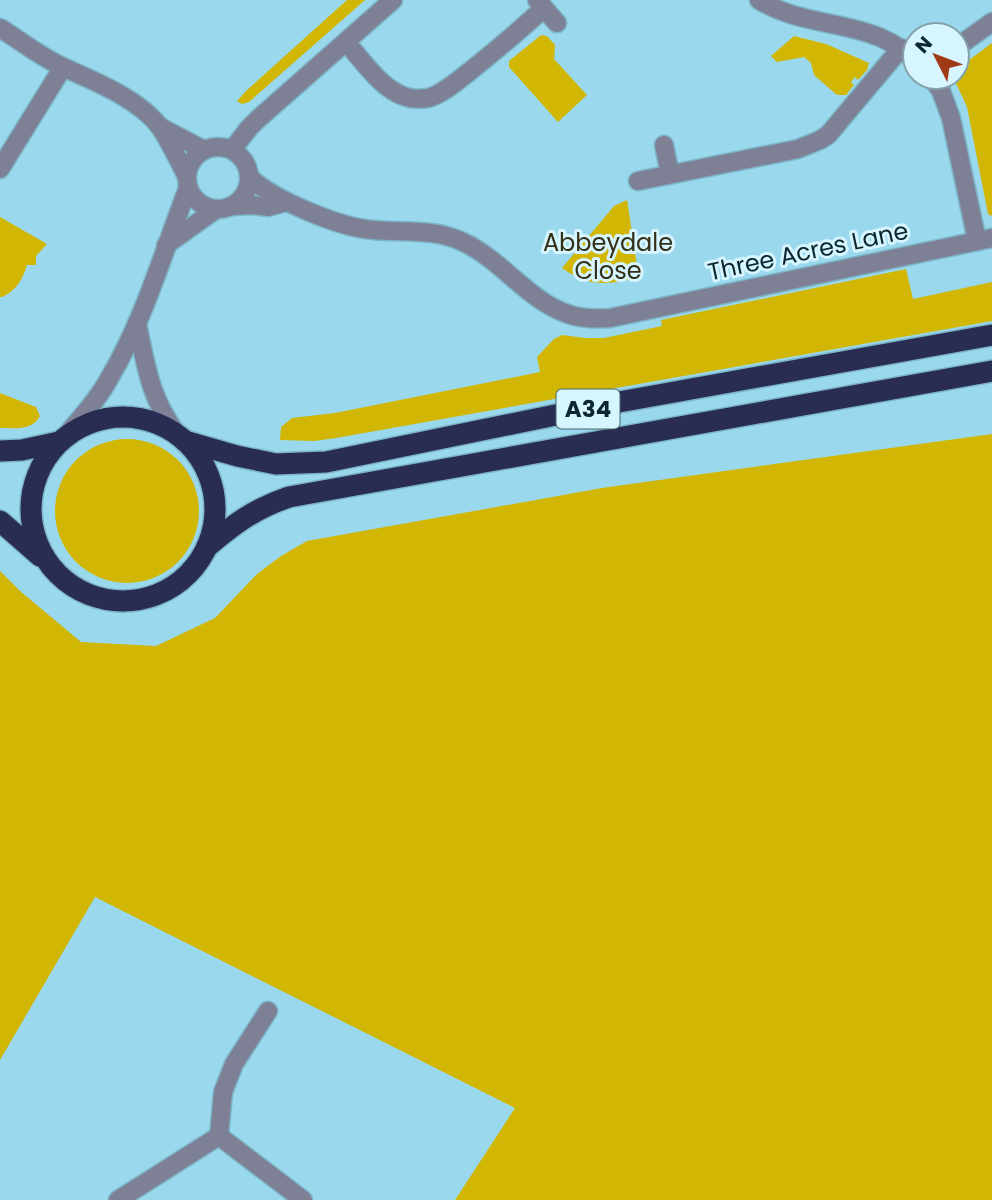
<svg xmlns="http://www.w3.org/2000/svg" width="992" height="1200" viewBox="0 0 992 1200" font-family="Poppins,sans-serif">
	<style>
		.green { fill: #d1b703 }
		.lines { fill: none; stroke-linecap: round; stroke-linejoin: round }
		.minor-casing { stroke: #7db5c7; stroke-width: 21 }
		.highway-casing { stroke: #7db5c7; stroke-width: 24 }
		.minor { stroke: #7e8196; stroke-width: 18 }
		.highway { stroke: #292c53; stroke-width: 21 }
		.labels { text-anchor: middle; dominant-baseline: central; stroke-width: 6; stroke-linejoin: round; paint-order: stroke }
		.shield { fill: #d6f5ff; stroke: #48646c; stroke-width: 2 }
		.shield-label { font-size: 23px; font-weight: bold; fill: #0b262d }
		.park-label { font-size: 24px; fill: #332f17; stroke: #d6f5ff }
		.street-label { font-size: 24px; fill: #0b262d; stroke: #d6f5ff }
	</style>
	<rect width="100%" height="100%" fill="#9ad9ed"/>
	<g class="green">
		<path d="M347 0H365L249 102 242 104 237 101 246 91Z"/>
		<path d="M541 35 547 36 555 45 554 59 587 95 558 122 509 67V61Z"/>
		<path d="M794 36 826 44 869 63 867 70 858 80 855 77 851 82 854 85 846 95H837L814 75 811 63 804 57 777 62 771 56Z"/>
		<path d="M992 43V216L988 214 967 107 953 77H957V69Z"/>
		<path d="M627 200 639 278C607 284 590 288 562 268L614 206Z"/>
		<path d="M0 217 47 244 36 256V265H27C23 279 16 291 2 297H0Z"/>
		<path d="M906 269 913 299 992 282V321L336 438 314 441 280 440 281 427 292 418 335 413 540 372 537 357 554 339 562 335 585 338H604L662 326 661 320Z"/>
		<path d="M0 393 36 407 40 416C32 431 15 428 0 428Z"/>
		<path d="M992 434V1200H455L515 1108 95 897 0 1060V571L20 591 81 642 156 646 215 618 257 574 281 556 307 541 602 488Z"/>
		<circle cx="127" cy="511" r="72"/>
	</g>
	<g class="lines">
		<defs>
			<g id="minor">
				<path d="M537 0 557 23"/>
				<path d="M759 0C793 21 831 21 868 33 886 38 901 48 915 60"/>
				<path d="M0 28C21 41 42 58 65 68 96 82 139 99 160 127 170 142 178 159 186 175"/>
				<path d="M346 42C363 61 381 89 406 97 412 99 421 99 428 98 443 94 457 81 469 72 495 51 520 30 544 8"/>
				<path d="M957 47 992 22"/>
				<path d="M931 77 941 91 951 118 977 241"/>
				<path d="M160 127 204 150"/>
				<path d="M664 145 670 174"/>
				<circle cx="218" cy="178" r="31"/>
				<path d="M232 150 249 128 258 119 393 0"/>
				<path d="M0 169 63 67"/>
				<path d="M249 177C274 200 340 228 374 230 405 233 434 228 463 242 502 260 527 300 568 314 581 319 595 319 610 318L992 238"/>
				<path d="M638 181 798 149 820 140 828 135 901 48"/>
				<path d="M232 206 252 205 268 207 286 202"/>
				<path d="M166 245 215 210"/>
				<path d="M137 323C146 366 150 398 177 434"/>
				<path d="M68 433C83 415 99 398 110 377 144 320 164 250 188 188"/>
				<path d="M219 1136 223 1092 234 1064 268 1011"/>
				<path d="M219 1136 303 1200"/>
				<path d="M118 1200 219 1136"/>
			</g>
			<g id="highway">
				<circle cx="123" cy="509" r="92"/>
				<path d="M185 441 237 456 276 464 326 462 619 402 992 335"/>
				<path d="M0 451 22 450 59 442"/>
				<path d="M0 521 40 556"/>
				<path d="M207 547C234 524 254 509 289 497L992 371"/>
			</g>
		</defs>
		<use href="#minor" class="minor-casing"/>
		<use href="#highway" class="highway-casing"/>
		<use href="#minor" class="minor"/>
		<use href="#highway" class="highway"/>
	</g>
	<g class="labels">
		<rect class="shield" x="556.5" y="389.5" width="63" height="39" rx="5"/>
		<g class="shield-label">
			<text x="588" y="409">A34</text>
		</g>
		<g class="park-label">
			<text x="608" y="242">Abbeydale<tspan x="608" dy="28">Close</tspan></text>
		</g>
		<g class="street-label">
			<text transform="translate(808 251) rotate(-12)">Three Acres Lane</text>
		</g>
	</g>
	<g transform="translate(936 56) rotate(312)"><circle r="33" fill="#d6f5ff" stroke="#85a2ab" stroke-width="2"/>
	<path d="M0-5L12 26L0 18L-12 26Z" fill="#a03a14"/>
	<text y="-10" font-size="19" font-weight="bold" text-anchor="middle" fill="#0b262d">N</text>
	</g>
</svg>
